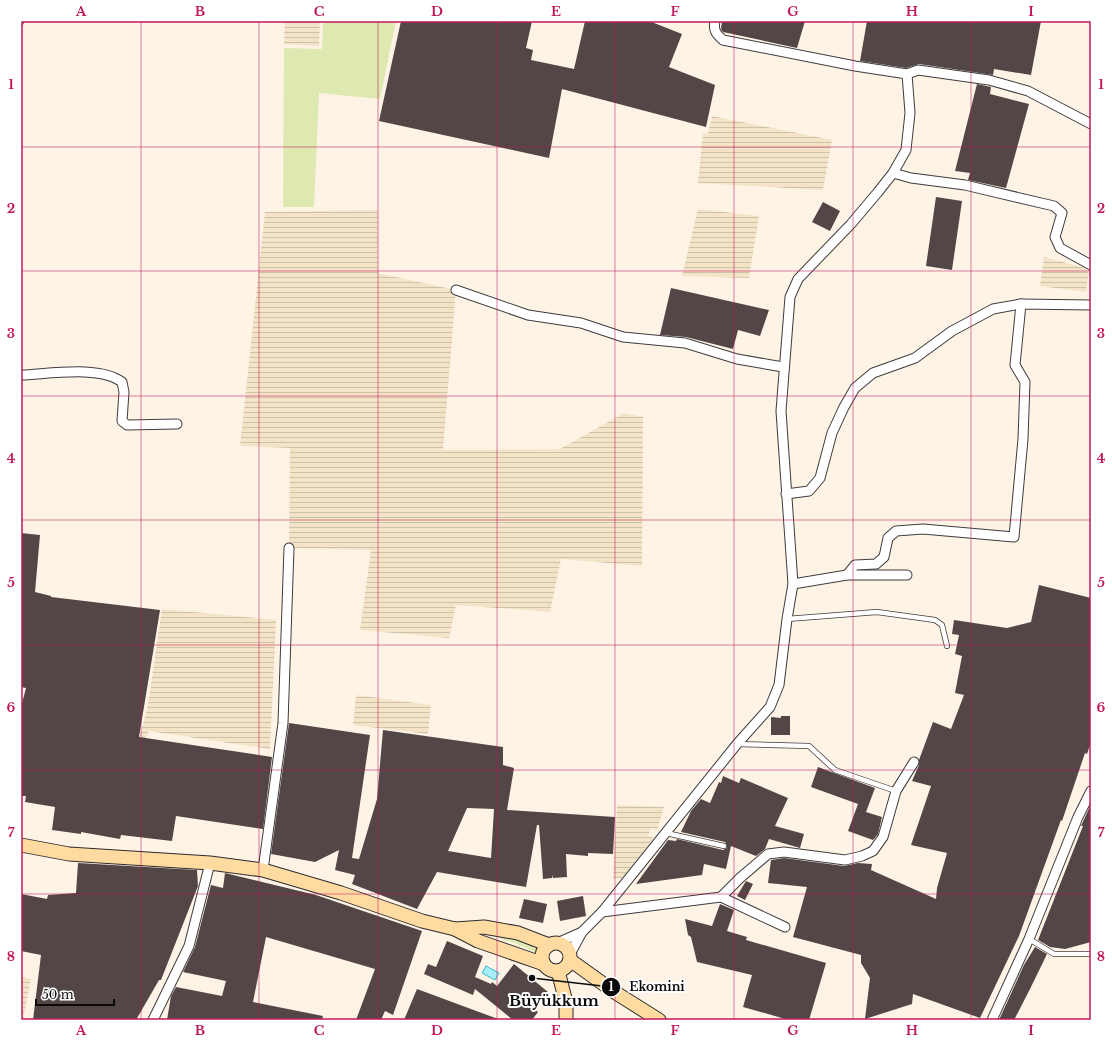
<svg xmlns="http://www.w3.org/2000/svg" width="1112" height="1041" viewBox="0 0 1112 1041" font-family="'Libre Baskerville',serif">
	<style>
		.farmland { fill: url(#farmland-rules) }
		.grass { fill: #dde9b1 }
		.water { fill: #aaeff7; stroke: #30bbcf }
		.building { fill: #524746; fill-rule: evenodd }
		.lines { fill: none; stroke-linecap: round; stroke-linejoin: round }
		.lane-casing { stroke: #3d3d3d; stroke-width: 6 }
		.street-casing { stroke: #3d3d3d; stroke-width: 11 }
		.secondary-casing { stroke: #2c2c2c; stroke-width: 15 }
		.lane { stroke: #fff; stroke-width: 4.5 }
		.street { stroke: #fff; stroke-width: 9 }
		.secondary { stroke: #ffdba1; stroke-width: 13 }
		.grid { fill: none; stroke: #c2185b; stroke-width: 1; stroke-opacity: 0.55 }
		.labels { text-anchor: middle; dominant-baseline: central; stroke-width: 4; stroke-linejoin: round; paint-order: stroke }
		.district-label { font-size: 15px; font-weight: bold; fill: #0a0a0a; stroke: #fff }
		.leader { fill: none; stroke: #0a0a0a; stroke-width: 1.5 }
		.callout-dot { fill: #0a0a0a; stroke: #fff; stroke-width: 1.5 }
		.mark-label { font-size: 12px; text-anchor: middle; font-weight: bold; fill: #fff }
		.callout-label { font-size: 12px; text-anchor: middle; font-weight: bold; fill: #0a0a0a; stroke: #fff; stroke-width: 4; stroke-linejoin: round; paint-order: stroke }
		.neatline { fill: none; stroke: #c2185b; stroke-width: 1.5 }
		.grid-label { font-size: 13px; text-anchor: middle; font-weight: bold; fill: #c2185b }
	</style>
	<defs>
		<pattern id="farmland-rules" width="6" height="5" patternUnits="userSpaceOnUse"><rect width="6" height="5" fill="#f4e4c7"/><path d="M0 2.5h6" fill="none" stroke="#d0c2aa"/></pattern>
	</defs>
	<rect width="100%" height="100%" fill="#fff3e6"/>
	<g class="farmland">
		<path d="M285 21H320L319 46 284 44Z"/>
		<path d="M712 116 832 140 823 190 698 183 703 133 708 134Z"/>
		<path d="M698 209 759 216 749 278 682 276Z"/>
		<path d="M378 210V273L456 290 443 450 560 449 624 413 643 417 642 566 561 559 550 612 456 605 449 638 360 630 371 550 289 548 290 448 240 446 265 212Z"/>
		<path d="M1044 257 1089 269 1086 292 1040 286Z"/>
		<path d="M162 609 276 620 270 749 149 731 142 745 138 743 148 705Z"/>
		<path d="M356 695 431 705 428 734 353 725Z"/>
		<path d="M617 805 664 807 657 830 651 828 648 836 654 838 622 878H613Z"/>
		<path d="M21 977 31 979 23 1020H21Z"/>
	</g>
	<g class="grass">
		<path d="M323 21H396L380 99 319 93 314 207H283L284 48 322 49Z"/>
		<path d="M487 934 515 937 541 946 537 953 515 943Z"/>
	</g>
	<path class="water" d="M486 966 499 973 495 980 482 973Z"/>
	<g class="building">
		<path d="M401 21H532L526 48 533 50 531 60 574 69 585 21H649L682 34 669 67 715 85 706 127 562 89 549 158 379 121Z"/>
		<path d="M722 21H805L797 48 723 32 721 29Z"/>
		<path d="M867 21H1041L1031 75 994 69 993 75 919 64 906 68 860 61Z"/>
		<path d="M977 84 991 87 990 94 1029 104 1006 188 968 180 970 173 955 171Z"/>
		<path d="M936 197 962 201 952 270 926 266Z"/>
		<path d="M823 202 840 211 830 231 812 222Z"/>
		<path d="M671 288 769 310 760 336 738 330 733 349 686 337 660 335Z"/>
		<path d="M21 533 40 535 35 592 51 596V597L160 610 139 737 272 757 263 829 176 816 172 841 121 835 120 839 81 832V834L52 830 55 807 25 802 26 796H21L22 731H21V707L26 688 21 687Z"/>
		<path d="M1039 585 1091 598V742L1087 754 1085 753 1062 821 1061 820 1019 936 980 1018 913 994 912 1004 865 1019 870 978 861 963V955L793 937 807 887 768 883 771 860 784 858 844 866 858 863 872 864 871 870 936 899 937 888 947 853 911 845 931 786 912 781 919 765V760L933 722 951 729 964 695 955 693 962 656 955 654 959 635 952 634 954 620 1007 628 1031 622Z"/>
		<path d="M781 716H790V735H771V717L781 718Z"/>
		<path d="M289 723 370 735 352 858 359 859 377 799 383 730 503 747V765L514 768 507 810 615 817 613 854 588 853V856L566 854 567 877 553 878 552 875V878L543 879 539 825H537L526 887 437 872 417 909 352 884 355 875 335 870 339 850 315 862 271 854ZM467 808 494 809 491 858 448 851Z"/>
		<path d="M818 767 875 788 866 812 882 817 878 834 873 840 848 831 858 804 811 787Z"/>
		<path d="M723 776 739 783 741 778 788 798 775 826 804 834 800 848 769 839 765 849 756 856 731 846 726 869 704 864 702 875 636 884 668 840 676 841 677 839 723 850 727 848V845L725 842 681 832 691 811 701 799 710 803 719 782 721 783Z"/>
		<path d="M1091 804V942L1065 949 1050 947 1038 940 1083 826H1081Z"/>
		<path d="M78 863 197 870 198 886 161 980H159L136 1020H33L41 955 21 951V894L47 899 48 895 76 893Z"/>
		<path d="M225 873 316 895 422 931 393 1015 385 1011 381 1020H356L375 969 266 937 253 1002 323 1016 322 1020H167L171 996 176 987 222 996 226 981 183 972 195 947 211 885 223 888Z"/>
		<path d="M746 881 753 884 745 900 737 896Z"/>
		<path d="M583 896 586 916 560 921 557 901Z"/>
		<path d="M524 899 547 904 543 923 519 918Z"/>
		<path d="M720 904 734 910 727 931 747 937 746 940 826 963 809 1020H789L743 1007 752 975 697 962 691 937 688 935 685 919 712 926Z"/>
		<path d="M447 941 483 956 475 977 491 984 492 982 497 986 514 964 548 992 534 1009 538 1012 532 1020H513L475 989 473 995 424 974 428 964 436 967Z"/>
		<path d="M1035 947 1047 954 1030 989 1014 1020H999L1024 965Z"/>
		<path d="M417 989 498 1019V1020H404Z"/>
	</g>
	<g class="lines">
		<defs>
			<g id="lane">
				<path d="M21 22V21"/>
				<path d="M787 619 877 612 935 620 942 625 947 646"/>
				<path d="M737 744 809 746 835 770 896 791"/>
				<path d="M666 833 724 846"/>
				<path d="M1029 939 1054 954H1091"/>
			</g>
			<g id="street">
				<path d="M907 74 918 70 989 80 1028 91 1091 124"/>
				<path d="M893 173 911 178 965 185 1054 206 1062 213 1055 237 1060 248 1091 265"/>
				<path d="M456 290 528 315 581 323 623 337 685 343 737 359 783 367"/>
				<path d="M21 375C49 374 99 365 122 382L124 392 122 421 127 425 177 424"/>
				<path d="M786 494 809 491 820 478 832 433 844 407 855 388 873 373 915 358 952 331 993 309 1021 304 1091 305"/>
				<path d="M847 575 855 565 876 564 884 557 888 538 896 531 923 529 1014 537 1023 439 1025 382 1015 365 1021 304"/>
				<path d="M793 584 847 575H907"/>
				<path d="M263 870 283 723 289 548"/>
				<path d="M721 897 785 927"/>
				<path d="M602 912 721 897 740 878 768 854 784 852 845 860 862 856 873 851 883 837 896 791 914 762"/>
				<path d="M557 943 582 932"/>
				<path d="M570 954 582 932 602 912 737 744 770 707 779 685 787 619 793 584 781 411 790 297 798 279 851 224 878 192 893 173 906 150 910 113 907 74 855 66 723 40C716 34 713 30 715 21"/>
				<path d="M153 1020 189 946 210 863"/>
				<path d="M992 1020 1029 939 1078 817 1091 791"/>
			</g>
			<g id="secondary">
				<path d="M21 845 69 854 210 863 263 870 341 893 422 921 455 929 478 941 544 964"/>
				<path d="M455 929 484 927 518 933 549 945"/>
				<circle cx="556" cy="957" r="14"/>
				<path d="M570 960 616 993 659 1020"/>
				<path d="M558 971 566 1002V1020"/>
			</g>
		</defs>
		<use href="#lane" class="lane-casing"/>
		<use href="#street" class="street-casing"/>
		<use href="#secondary" class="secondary-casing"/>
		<use href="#lane" class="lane"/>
		<use href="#street" class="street"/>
		<use href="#secondary" class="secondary"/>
	</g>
	<path class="grid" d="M141 21V1020M259 21V1020M378 21V1020M497 21V1020M615 21V1020M734 21V1020M853 21V1020M971 21V1020M21 147H1091M21 271H1091M21 396H1091M21 520H1091M21 645H1091M21 770H1091M21 894H1091"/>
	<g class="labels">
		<g class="district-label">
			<text x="554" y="1000">Büyükkum</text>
		</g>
	</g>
	<path class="leader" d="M532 978L611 987"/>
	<g class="callout-dot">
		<circle cx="532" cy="978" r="4"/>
		<circle cx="611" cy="987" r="10"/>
	</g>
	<g class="mark-label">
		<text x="611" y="991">1</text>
	</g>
	<g class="callout-label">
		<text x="657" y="991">Ekomini</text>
	</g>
	<rect width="1112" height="1041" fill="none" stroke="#ffffff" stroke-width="44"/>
	<path d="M36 999v6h78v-6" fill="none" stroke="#0a0a0a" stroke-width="2"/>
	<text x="42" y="999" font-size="12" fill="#0a0a0a" stroke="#ffffff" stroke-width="3" paint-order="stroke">50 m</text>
	<rect x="22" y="22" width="1068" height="997" class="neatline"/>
	<g class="grid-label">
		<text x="81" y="16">A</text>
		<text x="200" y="16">B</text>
		<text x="319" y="16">C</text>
		<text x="437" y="16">D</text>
		<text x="556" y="16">E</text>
		<text x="675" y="16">F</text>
		<text x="793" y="16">G</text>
		<text x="912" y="16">H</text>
		<text x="1031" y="16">I</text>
		<text x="11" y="89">1</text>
		<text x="1101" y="89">1</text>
		<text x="11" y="213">2</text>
		<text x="1101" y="213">2</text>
		<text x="11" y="338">3</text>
		<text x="1101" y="338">3</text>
		<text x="11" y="463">4</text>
		<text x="1101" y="463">4</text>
		<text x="11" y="587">5</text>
		<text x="1101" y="587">5</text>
		<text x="11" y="712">6</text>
		<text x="1101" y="712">6</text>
		<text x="11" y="837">7</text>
		<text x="1101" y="837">7</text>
		<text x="11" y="961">8</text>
		<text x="1101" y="961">8</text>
		<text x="81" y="1035">A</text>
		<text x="200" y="1035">B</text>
		<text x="319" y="1035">C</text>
		<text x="437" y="1035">D</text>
		<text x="556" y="1035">E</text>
		<text x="675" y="1035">F</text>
		<text x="793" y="1035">G</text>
		<text x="912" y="1035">H</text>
		<text x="1031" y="1035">I</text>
	</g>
</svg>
